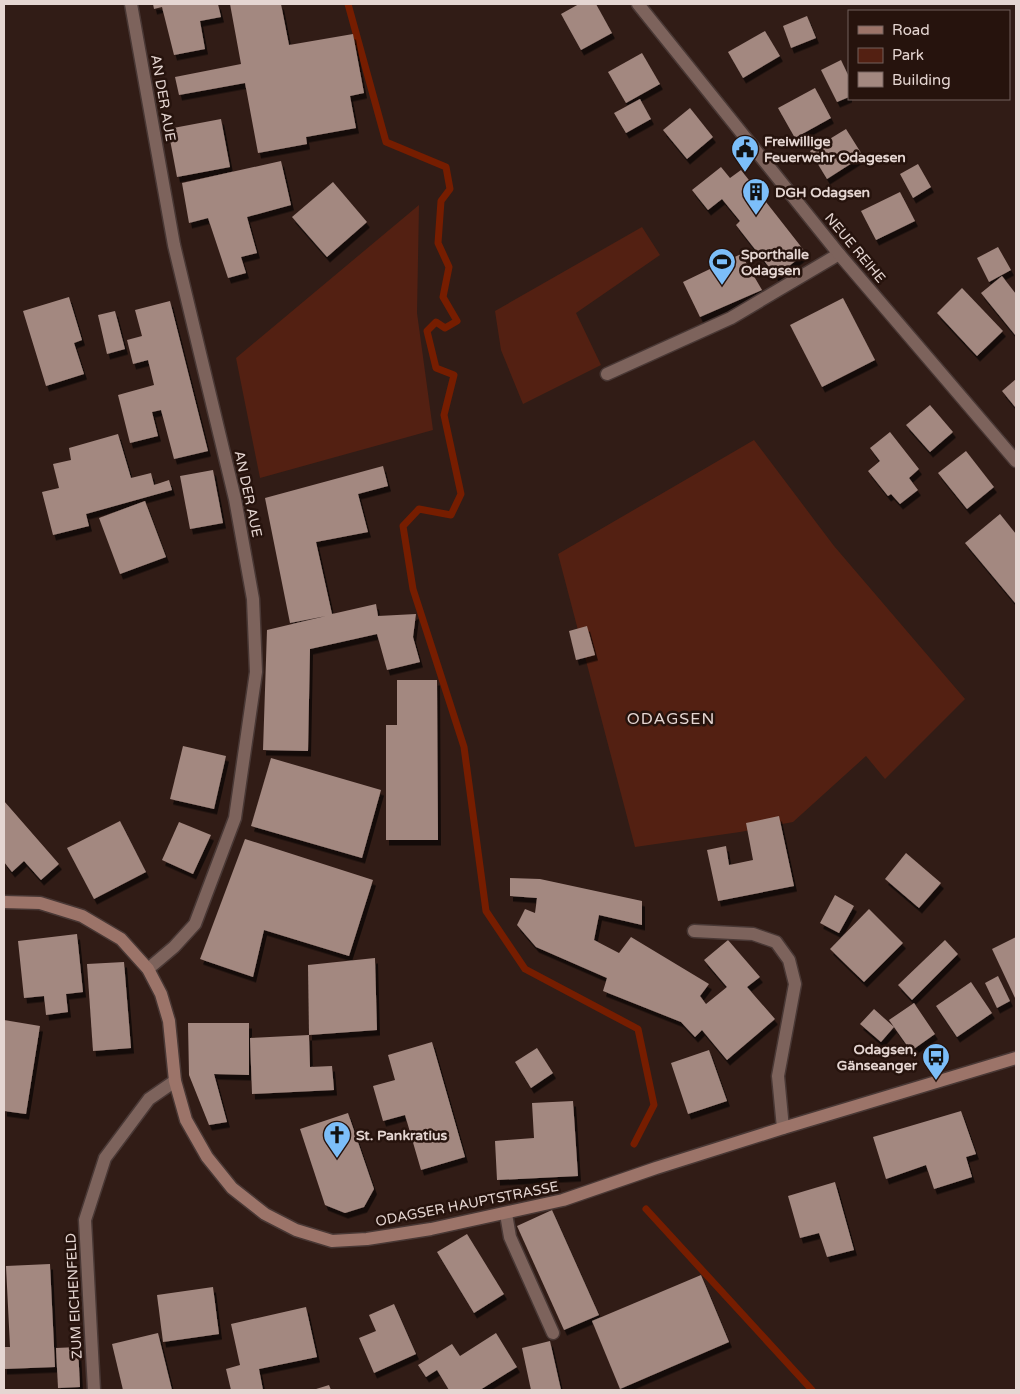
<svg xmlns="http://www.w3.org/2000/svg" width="1020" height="1394" viewBox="0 0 1020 1394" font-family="'Varela Round',sans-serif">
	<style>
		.green { fill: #532012 }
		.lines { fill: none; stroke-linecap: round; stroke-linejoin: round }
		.stream { stroke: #761d00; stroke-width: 7 }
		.building { fill: #a38880; filter: url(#shadow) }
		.service-casing { stroke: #493835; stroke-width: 15 }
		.minor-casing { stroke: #493835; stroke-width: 15 }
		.secondary-casing { stroke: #493835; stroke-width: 15 }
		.service { stroke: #7d635c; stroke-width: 12 }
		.minor { stroke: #7d635c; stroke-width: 12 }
		.secondary { stroke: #9c7469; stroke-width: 12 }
		.labels { text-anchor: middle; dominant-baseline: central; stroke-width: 5; stroke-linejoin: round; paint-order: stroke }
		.street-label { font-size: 14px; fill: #e5d6d2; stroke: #26130d }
		.poi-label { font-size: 14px; font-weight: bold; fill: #e5d6d2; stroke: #26130d; text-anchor: start }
		.quarter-label { font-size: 16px; letter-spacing: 1px; fill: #e5d6d2; stroke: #26130d }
	</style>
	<defs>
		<filter id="shadow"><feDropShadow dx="3" dy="5.5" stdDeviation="0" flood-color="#0009"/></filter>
	</defs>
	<rect width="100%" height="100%" fill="#311c16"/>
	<g class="green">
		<path d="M419 205 417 313 433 430 260 478 236 358Z"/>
		<path d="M642 227 660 255 576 313 601 365 523 404 501 350 495 311Z"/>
		<path d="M754 440 834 546 965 699 885 779 866 756 793 822 740 832 635 847 558 554Z"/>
	</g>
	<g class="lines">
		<g class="stream">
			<path d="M348 4 386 142 446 167 450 189 441 201 438 243 449 267 443 297 457 321 445 328 436 322 427 331 436 368 454 375 444 415 461 494 451 515 419 509 403 526 413 589 464 747 486 911 525 969 638 1029 654 1105 634 1144"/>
			<path d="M646 1209 812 1390"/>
		</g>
	</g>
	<g class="building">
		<path d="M153 4H218L221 17 200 21 205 49 174 55 162 7 154 9Z"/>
		<path d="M230 4H281L289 45 353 34 364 93 350 96 356 128 306 137 307 144 258 153 245 83 179 95 175 77 241 64Z"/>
		<path d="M579 4H596L612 33 581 50 561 14Z"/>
		<path d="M807 16 816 38 791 48 783 26Z"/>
		<path d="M765 31 780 56 743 78 728 52Z"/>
		<path d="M642 53 660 84 626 103 608 72Z"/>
		<path d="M841 60 849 77V97L837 102 821 70Z"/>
		<path d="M815 88 831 118 795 138 778 108Z"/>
		<path d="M640 99 651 119 626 133 614 113Z"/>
		<path d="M690 108 713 137 687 159 663 130Z"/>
		<path d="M221 119 230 167 177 177 168 129Z"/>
		<path d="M846 129 863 156 827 179 810 151Z"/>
		<path d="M281 161 291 205 247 217 257 253 241 257 246 273 228 278 208 218 189 223 182 183Z"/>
		<path d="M918 164 931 187 913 198 900 174Z"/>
		<path d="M721 167 730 178 741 170 806 253 776 276 736 225 740 221 722 199 708 210 692 190Z"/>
		<path d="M333 182 367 222 327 257 292 217Z"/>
		<path d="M900 192 915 221 876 240 861 211Z"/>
		<path d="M998 247 1011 270 989 282 977 258Z"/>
		<path d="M741 254 762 290 700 317 683 282Z"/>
		<path d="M1002 276 1016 294V336L981 293Z"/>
		<path d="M962 288 1003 331 977 356 937 313Z"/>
		<path d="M69 297 82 340 74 343 84 374 46 386 23 311Z"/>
		<path d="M843 298 875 360 822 387 790 325Z"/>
		<path d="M170 301 208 451 174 459 161 410 152 412 158 436 130 443 118 395 154 385 148 360 133 364 127 340 142 336 135 310Z"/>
		<path d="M115 311 125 349 107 354 98 315Z"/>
		<path d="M1016 379V408L1002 391Z"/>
		<path d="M930 405 953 432 930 452 906 425Z"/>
		<path d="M890 432 919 469 909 478 918 490 900 504 891 494 888 496 868 471 880 461 870 448Z"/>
		<path d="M118 434 131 478 151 473 154 485 169 480 172 490 86 514 89 526 53 535 42 492 59 488 53 464 71 460 69 448Z"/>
		<path d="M966 451 994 487 967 509 938 473Z"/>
		<path d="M383 466 388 486 358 494 368 532 316 542 332 614 376 604 378 616 416 614 413 637 420 662 387 670 377 634 310 649 308 751 263 750 267 630 326 616 290 623 265 498Z"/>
		<path d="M213 470 223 523 190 529 180 476Z"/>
		<path d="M145 501 166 557 120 574 99 518Z"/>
		<path d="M1000 514 1016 534V604L965 543Z"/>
		<path d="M587 626 595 655 576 660 569 631Z"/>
		<path d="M397 680H437L438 840H386V725H397Z"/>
		<path d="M183 746 226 756 214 809 170 799Z"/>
		<path d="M271 758 381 790 362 858 251 826Z"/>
		<path d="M4 801 59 864 41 880 24 861 12 872 4 862Z"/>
		<path d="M779 816 794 886 718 901 707 850 726 846 729 865 753 860 746 823Z"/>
		<path d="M120 821 146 872 94 899 67 848Z"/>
		<path d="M179 822 211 835 193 874 162 860Z"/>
		<path d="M245 839 373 880 349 956 264 930 253 977 200 959Z"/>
		<path d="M906 853 941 883 919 908 885 879Z"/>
		<path d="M510 878 540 879 642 901V925L599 915 594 940 619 953 631 937 709 984 700 996 706 1004 727 987 704 960 728 940 760 977 747 987 775 1019 727 1060 702 1030 695 1037 681 1022 603 991 607 978 536 947 517 925 525 909 535 913 537 898 510 896Z"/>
		<path d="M835 895 854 906 839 933 820 923Z"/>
		<path d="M869 909 903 943 864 982 830 949Z"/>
		<path d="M77 934 83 992 66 994 68 1012 46 1015 44 996 24 998 18 941Z"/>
		<path d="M1016 937V1000L992 949Z"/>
		<path d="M945 940 958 954 912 1000 898 985Z"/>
		<path d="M375 958 377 1030 309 1035 308 965Z"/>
		<path d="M124 962 131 1048 93 1051 87 964Z"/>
		<path d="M998 976 1010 1001 997 1008 985 983Z"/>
		<path d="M971 982 992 1013 957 1037 936 1006Z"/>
		<path d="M914 1003 935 1034 911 1051 894 1027 881 1042 860 1024 874 1009 894 1027 889 1020Z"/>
		<path d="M4 1020 40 1026 26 1114 4 1111Z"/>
		<path d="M188 1023H249V1075L214 1074 227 1122 209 1125 189 1075Z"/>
		<path d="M309 1035 310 1067 332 1066 334 1090 252 1094 250 1038Z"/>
		<path d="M432 1042 465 1157 421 1170 405 1115 383 1121 373 1086 395 1080 388 1055Z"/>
		<path d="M537 1048 553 1073 531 1088 515 1062Z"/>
		<path d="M709 1050 727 1101 688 1114 671 1063Z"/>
		<path d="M573 1101 578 1176 497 1180 495 1141 534 1138 532 1103Z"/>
		<path d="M961 1111 976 1154 966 1157 972 1177 934 1189 926 1165 886 1179 873 1137Z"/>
		<path d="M348 1113 374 1189 364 1207 345 1213 325 1205 300 1129Z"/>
		<path d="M835 1182 854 1250 827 1257 819 1233 800 1238 788 1196Z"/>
		<path d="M552 1210 599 1315 564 1330 517 1226Z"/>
		<path d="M467 1234 504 1294 474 1313 437 1252Z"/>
		<path d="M50 1264 55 1367 4 1369V1347H10L6 1266Z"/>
		<path d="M701 1275 729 1342 620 1389 592 1321Z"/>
		<path d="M213 1287 219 1334 163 1342 157 1295Z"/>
		<path d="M394 1304 416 1354 374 1373 359 1338 376 1331 369 1315Z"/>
		<path d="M306 1307 317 1357 259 1369 263 1390H231L226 1369 240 1365 231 1324Z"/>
		<path d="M158 1333 172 1390H123L112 1344Z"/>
		<path d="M496 1333 517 1367 480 1390H449L437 1370 426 1377 418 1365 452 1344 460 1356Z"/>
		<path d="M550 1341 561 1390H531L522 1348Z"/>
		<path d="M78 1347 80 1387 58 1388 56 1348Z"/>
		<path d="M329 1385 331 1390H313Z"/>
	</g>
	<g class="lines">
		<defs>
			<path id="service" d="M607 374 731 318 839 254"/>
			<g id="minor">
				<path d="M131 4 174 245 235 499 253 599 256 672 235 818 195 924 174 947 148 969"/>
				<path d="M638 4 839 254 1016 461"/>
				<path d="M694 931 753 934 776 942 789 960 795 984 778 1076 783 1128"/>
				<path d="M506 1214 510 1237 553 1333"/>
				<path d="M94 1390 85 1220 105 1158 149 1099 175 1081"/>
			</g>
			<path id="secondary" d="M4 902 40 903 82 916 121 939 148 969 161 994 169 1021 175 1081 186 1120 207 1157 232 1188 265 1214 296 1230 332 1241 367 1239 431 1229 563 1200 656 1168 783 1128 1016 1058"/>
		</defs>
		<use href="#service" class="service-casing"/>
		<use href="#minor" class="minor-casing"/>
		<use href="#secondary" class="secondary-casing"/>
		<use href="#service" class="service"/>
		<use href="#minor" class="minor"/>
		<use href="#secondary" class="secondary"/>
	</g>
	<defs>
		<symbol id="civic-pin" viewBox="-11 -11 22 30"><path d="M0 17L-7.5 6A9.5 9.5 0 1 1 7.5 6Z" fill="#7cbef9" stroke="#26130d"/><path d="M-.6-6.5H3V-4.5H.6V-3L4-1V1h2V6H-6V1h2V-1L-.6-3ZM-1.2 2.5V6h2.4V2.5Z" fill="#111"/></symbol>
		<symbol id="building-pin" viewBox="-11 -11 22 30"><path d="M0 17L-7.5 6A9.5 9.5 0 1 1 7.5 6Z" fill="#7cbef9" stroke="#26130d"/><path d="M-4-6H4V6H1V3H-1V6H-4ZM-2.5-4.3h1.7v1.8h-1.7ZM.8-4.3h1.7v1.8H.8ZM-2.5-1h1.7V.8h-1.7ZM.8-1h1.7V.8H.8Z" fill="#111"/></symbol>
		<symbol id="stadium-pin" viewBox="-11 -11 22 30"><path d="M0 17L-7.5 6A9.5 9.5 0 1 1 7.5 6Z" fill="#7cbef9" stroke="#26130d"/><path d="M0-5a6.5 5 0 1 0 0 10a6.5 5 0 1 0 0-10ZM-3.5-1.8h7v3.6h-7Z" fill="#111"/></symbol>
		<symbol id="bus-pin" viewBox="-11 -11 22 30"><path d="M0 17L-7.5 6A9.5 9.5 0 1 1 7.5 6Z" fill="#7cbef9" stroke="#26130d"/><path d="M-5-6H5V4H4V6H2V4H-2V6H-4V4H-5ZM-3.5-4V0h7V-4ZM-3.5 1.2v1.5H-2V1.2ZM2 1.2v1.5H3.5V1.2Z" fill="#111"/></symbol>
		<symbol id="church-pin" viewBox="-11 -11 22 30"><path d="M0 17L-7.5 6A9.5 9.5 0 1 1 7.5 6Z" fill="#7cbef9" stroke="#26130d"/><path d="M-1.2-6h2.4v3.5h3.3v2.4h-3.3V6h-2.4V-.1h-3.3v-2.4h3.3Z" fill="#111"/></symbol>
	</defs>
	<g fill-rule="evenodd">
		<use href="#civic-pin" x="729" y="133" width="32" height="43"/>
		<use href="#building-pin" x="740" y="176" width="32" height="43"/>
		<use href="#stadium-pin" x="706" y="246" width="32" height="43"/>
		<use href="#bus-pin" x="920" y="1041" width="32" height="43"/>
		<use href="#church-pin" x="321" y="1119" width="32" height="43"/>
	</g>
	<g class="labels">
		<g class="street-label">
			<text transform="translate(163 98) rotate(80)">AN DER AUE</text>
			<text transform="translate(855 248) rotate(50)">NEUE REIHE</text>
			<text transform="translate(248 494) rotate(78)">AN DER AUE</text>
			<text transform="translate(467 1204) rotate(-11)">ODAGSER HAUPTSTRASSE</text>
			<text transform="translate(74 1296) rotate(-93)">ZUM EICHENFELD</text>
		</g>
		<g class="poi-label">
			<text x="764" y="141">Freiwillige<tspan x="764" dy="16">Feuerwehr Odagesen</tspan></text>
			<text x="775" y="192">DGH Odagsen</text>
			<text x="741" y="254">Sporthalle<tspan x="741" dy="16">Odagsen</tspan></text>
			<text x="917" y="1049" text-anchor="end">Odagsen,<tspan x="917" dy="16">Gänseanger</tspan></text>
			<text x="356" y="1135">St. Pankratius</text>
		</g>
		<g class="quarter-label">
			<text x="671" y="719">ODAGSEN</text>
		</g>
	</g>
	<rect width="1020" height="1394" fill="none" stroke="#e5d6d2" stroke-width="10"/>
	<rect x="848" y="10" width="162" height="90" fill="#26130d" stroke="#72615c"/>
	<rect x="858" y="26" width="25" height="8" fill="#9c7469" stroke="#72615c"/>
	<text x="892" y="35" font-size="15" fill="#e5d6d2">Road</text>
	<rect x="858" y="48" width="25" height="15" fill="#532012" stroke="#72615c"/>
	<text x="892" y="60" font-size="15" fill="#e5d6d2">Park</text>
	<rect x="858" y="72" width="25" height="15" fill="#a38880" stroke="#72615c"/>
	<text x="892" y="85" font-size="15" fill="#e5d6d2">Building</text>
</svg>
